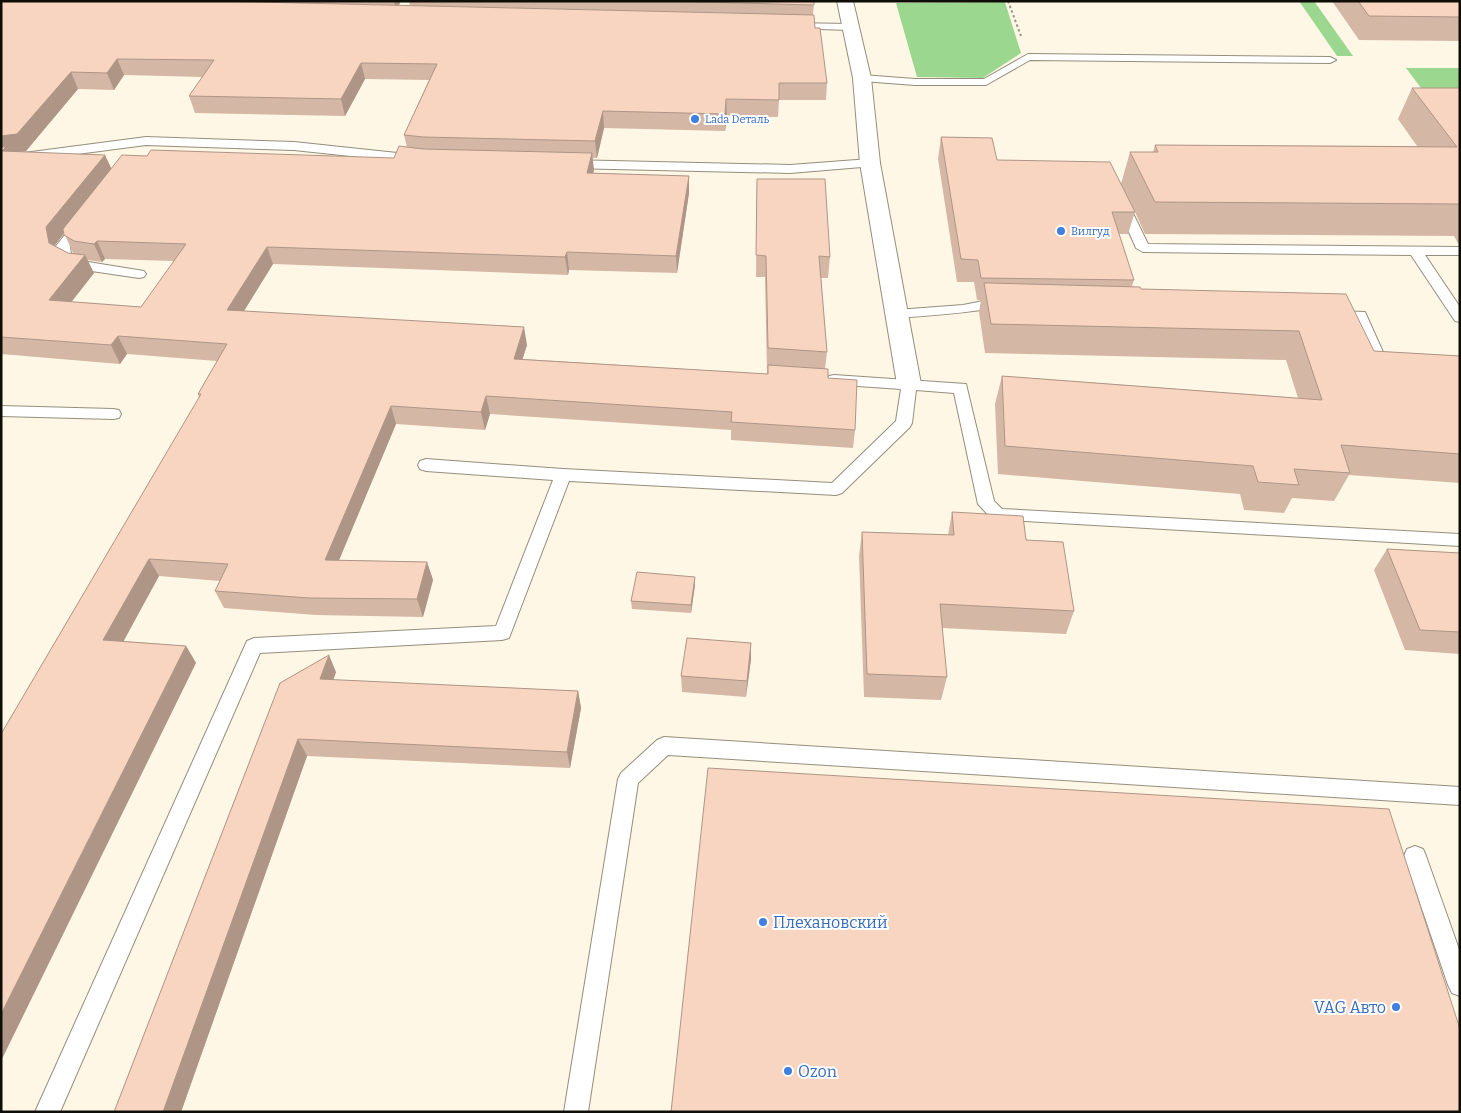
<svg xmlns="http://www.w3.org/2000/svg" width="1461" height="1113" viewBox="0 0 1461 1113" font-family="Bitter,serif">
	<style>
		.green { fill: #9bd78f }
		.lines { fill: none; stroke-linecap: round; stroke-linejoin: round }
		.service-casing { stroke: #958e7d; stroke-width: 2 }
		.minor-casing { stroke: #958e7d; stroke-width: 2 }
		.path { stroke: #9a9588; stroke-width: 2; stroke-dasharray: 2.5 2.5; stroke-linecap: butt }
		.service { fill: #fff; fill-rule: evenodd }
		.minor { fill: #fff; fill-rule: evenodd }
		.wall { fill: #d5b7a5; fill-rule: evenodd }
		.shaded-wall { fill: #ae9586 }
		.building { fill: #f8d5c0; stroke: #ae9586 }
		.shop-dot { fill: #3f7fe0; stroke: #fff; stroke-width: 2 }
		.labels { text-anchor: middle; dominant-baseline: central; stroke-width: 4; stroke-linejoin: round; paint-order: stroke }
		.far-shop-label { font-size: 11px; fill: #366cbe; stroke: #fff; text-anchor: start }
		.near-shop-label { font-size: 16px; fill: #366cbe; stroke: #fff; text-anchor: start }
	</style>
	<rect width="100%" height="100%" fill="#fff7e5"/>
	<g class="green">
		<path d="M1299 1H1314L1353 56H1337Z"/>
		<path d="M1005 2 1021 53 983 78 917 77 896 3Z"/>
		<path d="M1406 68H1460V88H1421Z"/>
	</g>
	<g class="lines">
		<defs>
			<g id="service">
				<path d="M792 23 850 24 855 27 850 30 788 28 787 26 788 24Z"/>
				<path d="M1028 54 1330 57 1336 60 1330 63 1030 60 986 85H915L862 81 856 78 862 75 915 79H984Z"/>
				<path d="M146 137 294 142 416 155 422 159 416 163 294 150 146 145 1 164V156Z"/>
				<path d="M870 159 874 160 876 163 874 166 790 173 569 168 563 164 569 160 790 165Z"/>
				<path d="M1122 199 1128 203 1148 244 1460 247V255H1425L1460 307V322L1455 321 1411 255 1143 252 1136 248 1116 203Z"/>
				<path d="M81 220 88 224 70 246 71 254 82 261 144 271 146 274 144 277 139 278 78 269 59 259 56 246 76 221Z"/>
				<path d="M983 301 1008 302 1010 305 1008 308C999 310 990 308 981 310 953 314 925 316 896 318L891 317 889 314 891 311 896 310 963 305Z"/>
				<path d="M1334 311 1365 312 1392 372 1389 375H1379L1376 372 1355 319 1329 318 1327 315 1329 312Z"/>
				<path d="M834 375 966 384 994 501 1002 509 1460 534V546L992 519 978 504 954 393 916 390 912 423 910 427 842 493 836 495 569 481 509 638 502 640 260 653 60 1112H35L247 641 254 638 496 626 553 480 426 471 420 469 418 465 420 461 426 459 563 469 832 483 896 421 901 389 829 384 826 380 829 376Z"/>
				<path d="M1 406 113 409 119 410 121 414 119 418 113 419 1 416Z"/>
				<path d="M664 737 1460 787V805L668 755 638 783 588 1112H564L618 779 621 773 657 740Z"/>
				<path d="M1415 846 1423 849 1426 856 1460 952V996L1452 993 1448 985 1404 856 1407 849Z"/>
			</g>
			<path id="minor" d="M837 1H853L871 78 880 163 921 384 917 390 909 392 901 390 897 384 860 163 853 78Z"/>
		</defs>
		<use href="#service" class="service-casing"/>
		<use href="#minor" class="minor-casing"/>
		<path class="path" d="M1008 1 1021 36"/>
		<use href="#service" class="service"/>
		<use href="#minor" class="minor"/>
	</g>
	<g class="wall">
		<path d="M1 1H401L399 5 410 6 409 1H814L813 15 815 28 827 83 826 100H779L778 117 727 116 725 131 604 128 597 158H592L594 170 593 173 689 176V193L677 273 569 270 568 275 273 264 244 311 527 345 522 359 767 374 765 277H756L757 179 830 257 828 278H821L827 352 825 369 828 378 855 430 853 448 731 440V430L490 414 485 430 396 424 339 560 427 562 433 580 423 617 316 615 224 608 215 591 220 581 159 576 123 641 186 646 196 663 1 734 199 398 198 394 217 361 127 354 120 364 1 354ZM124 75 202 77 189 96 195 113 345 116 365 79 429 80 404 135 407 147 394 158 147 156 111 169 20 152 26 151 78 89 114 90ZM64 233 73 253 74 254 68 253 55 246V245ZM105 259 174 261 141 307 71 302 94 273 87 260 102 262Z"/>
		<path d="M1332 1H1460V41L1359 40Z"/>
		<path d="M1412 88H1460V245H1459L1454 236 1145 234 1135 212 1128 234H1119L1134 280 1132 286 1141 289 1374 351 1460 356V483L1349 475 1334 501 1292 498 1284 513 1244 510 1240 494 998 474 995 404 1002 376 1298 398 1286 360 985 353 979 312 981 300H977L974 282H957L938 159 941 137 997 160 1121 184 1130 152H1153L1155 145 1417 146 1398 119Z"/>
		<path d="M952 512 1026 540 1074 611 1066 634 942 628 947 677 941 700 864 697 859 556 862 532 948 535Z"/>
		<path d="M1387 549 1460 553V654L1405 650 1374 570Z"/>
		<path d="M695 585 691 613 632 609 631 601Z"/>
		<path d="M751 643V659L746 697 682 692 681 676Z"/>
		<path d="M336 672 333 680 578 691 581 708 570 768 307 756 181 1112H114L280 683Z"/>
	</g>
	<g class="shaded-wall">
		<path d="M394 1H401L396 11Z"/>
		<path d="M117 59 124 75 114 90 107 73Z"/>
		<path d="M361 63 365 79 345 116 341 99Z"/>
		<path d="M71 72 78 89 26 151 1 155V136Z"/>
		<path d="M726 99 727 116 725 131V114Z"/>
		<path d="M603 111 604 128 597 158 595 141Z"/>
		<path d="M592 153 594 170 589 190 587 173Z"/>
		<path d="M105 155 113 172 55 245 58 261 49 243 46 227Z"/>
		<path d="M689 176V193L677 273 676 256Z"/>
		<path d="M97 241 105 259 102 262 94 244Z"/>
		<path d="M267 247 273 264 234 327 227 310Z"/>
		<path d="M567 252 569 270 568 275 565 257Z"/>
		<path d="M85 255 94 273 59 318 49 300Z"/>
		<path d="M524 327 527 345 517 377 514 359Z"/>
		<path d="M118 336 127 354 120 364 111 345Z"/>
		<path d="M486 396 490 414 485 430 481 412Z"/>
		<path d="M391 406 396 424 332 577 325 560Z"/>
		<path d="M149 559 159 576 115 657 103 640Z"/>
		<path d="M427 562 433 580 423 617 417 599Z"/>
		<path d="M695 577V585L691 613V605Z"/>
		<path d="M751 643V659L746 697 747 681Z"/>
		<path d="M186 646 196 663 1 1061V1014Z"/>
		<path d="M329 655 336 672 328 696 320 679Z"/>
		<path d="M578 691 581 708 570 768 567 752Z"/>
		<path d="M298 739 307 756 181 1112H163Z"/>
	</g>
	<g class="building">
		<path d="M1 1H213L814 15 815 28H820L827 83H779V100L726 99 725 114 603 111 595 141 423 137 404 135 437 64 361 63 341 99 189 96 214 60 117 59 107 73 71 72 17 134 1 136Z"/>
		<path d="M661 1H814V5Z"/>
		<path d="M1358 1H1460V17L1369 16Z"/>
		<path d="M1412 88H1460V204L1155 202 1130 152H1158L1155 145 1457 147Z"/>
		<path d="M941 137 992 138 997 160 1110 162 1135 212H1112L1134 280 981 278 978 260 961 259Z"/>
		<path d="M399 146 423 149 592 153 587 173 689 176 676 256 567 252 565 257 267 247 227 310 524 327 514 359 768 374V365L828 369V378L857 380 855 430 731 422 732 412 486 396 481 412 391 406 325 560 427 562 417 599 309 598 215 591 228 564 149 559 103 640 186 646 1 1014V734L201 394H198L227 344 118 336 111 345 1 337V147H6L2 151 105 155 46 227 49 243 68 253 85 255 49 300 141 307 186 244 97 241 94 244 74 241 64 235 63 229 122 155 147 156 151 150 394 158Z"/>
		<path d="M757 179H825L830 257 819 256 827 352 768 348 766 256 756 255Z"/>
		<path d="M984 283H989L1140 287 1141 289 1346 294 1374 351 1460 356V454L1341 445 1350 473 1294 469 1299 485 1258 482 1253 466 1005 446 1002 376 1322 400 1299 331 991 324Z"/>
		<path d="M952 512 1023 516 1026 540 1063 542 1074 611 940 604 947 677 867 674 862 532 954 535Z"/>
		<path d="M1387 549 1460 553V632L1420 630Z"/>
		<path d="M637 572 695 577 691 605 631 601Z"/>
		<path d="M687 638 751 643 747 681 681 676Z"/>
		<path d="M329 655 320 679 578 691 567 752 298 739 163 1112H114L280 683Z"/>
		<path d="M708 768 1389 809 1460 1029V1112H671Z"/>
	</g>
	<g class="shop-dot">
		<circle cx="695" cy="119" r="5"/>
		<circle cx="1061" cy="231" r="5"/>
		<circle cx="763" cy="922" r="5"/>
		<circle cx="1396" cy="1007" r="5"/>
		<circle cx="788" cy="1071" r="5"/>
	</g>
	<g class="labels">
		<g class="far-shop-label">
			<text x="705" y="119">Lada Dеталь</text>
			<text x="1071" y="231">Вилгуд</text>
		</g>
		<g class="near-shop-label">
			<text x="773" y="922">Плехановский</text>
			<text x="1386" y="1007" text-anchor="end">VAG Авто</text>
			<text x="798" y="1071">Ozon</text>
		</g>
	</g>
	<rect width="1461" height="1113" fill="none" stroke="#0f0d07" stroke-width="5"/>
</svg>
